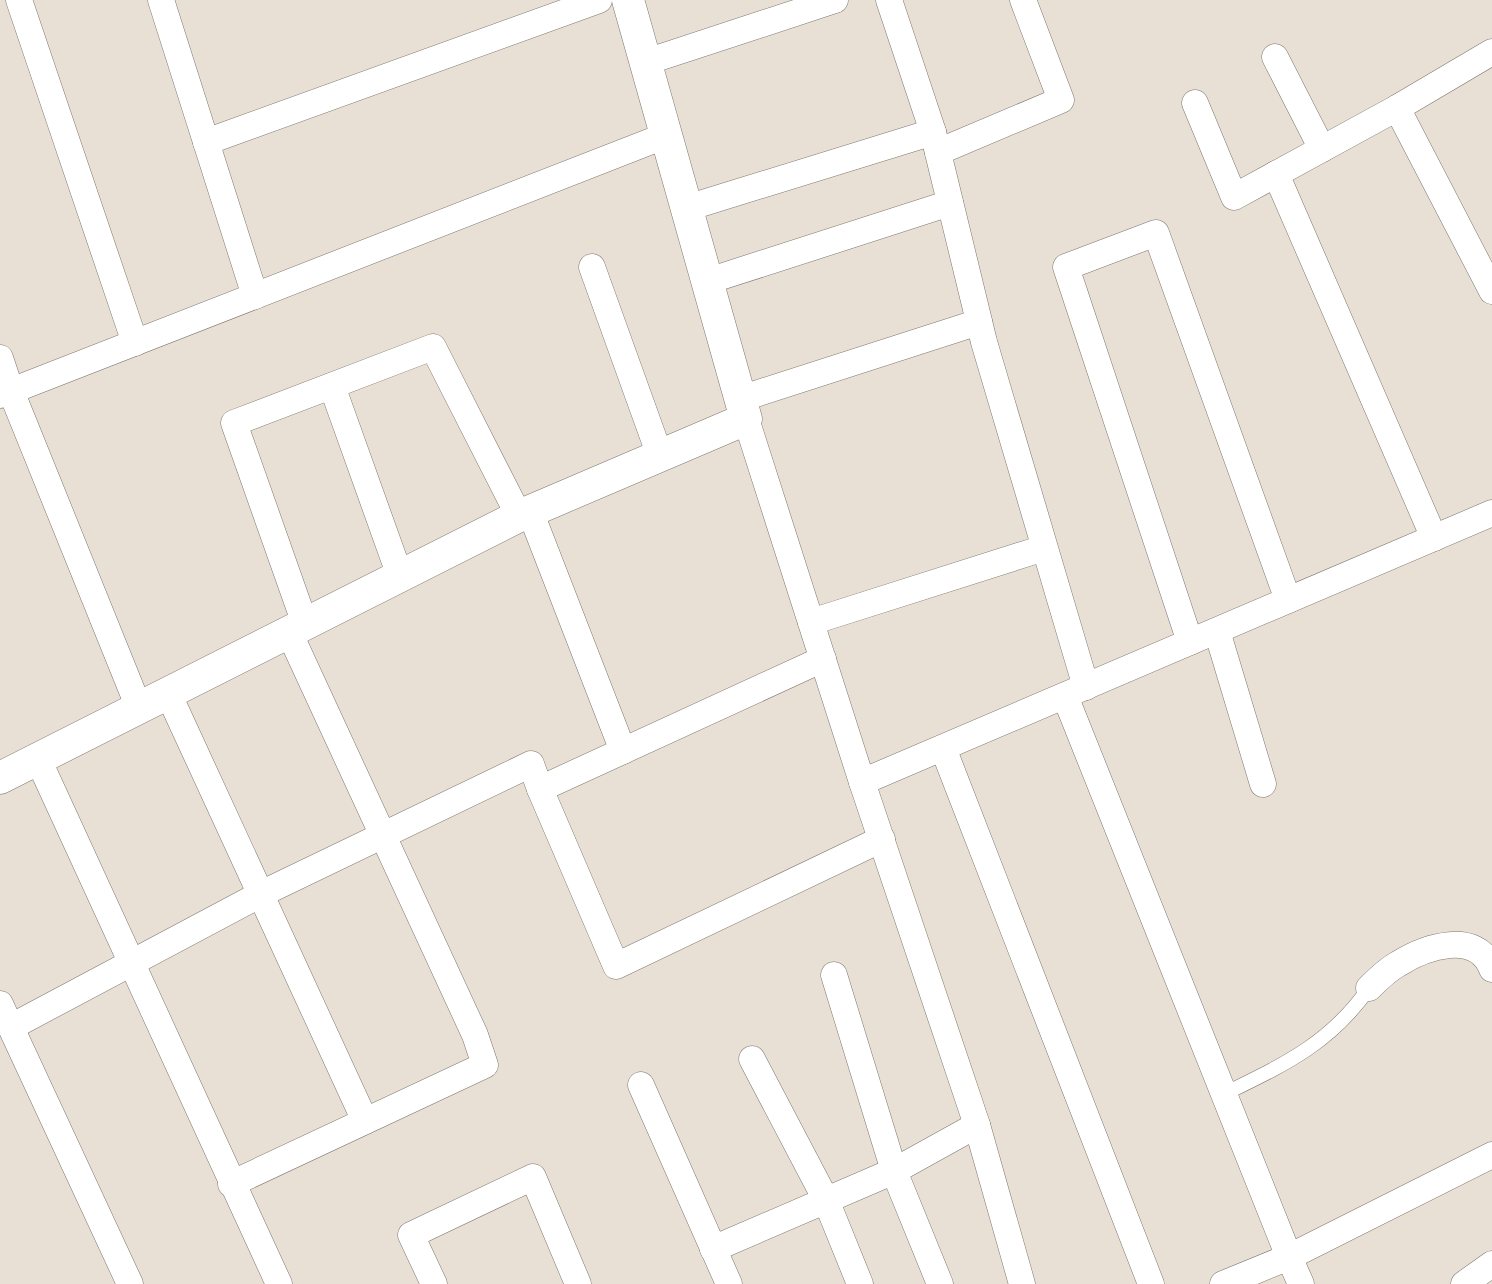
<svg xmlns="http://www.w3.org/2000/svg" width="1492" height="1284" viewBox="0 0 1492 1284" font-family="'Golos Text',sans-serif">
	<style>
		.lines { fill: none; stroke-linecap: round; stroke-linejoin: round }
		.service-casing { stroke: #7f776e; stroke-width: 15 }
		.minor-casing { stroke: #7f776e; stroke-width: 27 }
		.tertiary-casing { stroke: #7f776e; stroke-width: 33 }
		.service { stroke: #fff; stroke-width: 14 }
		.minor { stroke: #fff; stroke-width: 26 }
		.tertiary { stroke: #fff; stroke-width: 32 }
	</style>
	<rect width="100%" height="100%" fill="#e8dfd5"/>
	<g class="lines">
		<defs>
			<path id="service" d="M1224 1094C1283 1065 1330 1044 1369 988"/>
			<g id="minor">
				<path d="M19 0 135 343"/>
				<path d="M161 0 255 296"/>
				<path d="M889 0 933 132 984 342 1086 687"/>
				<path d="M1492 52 1397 108 1492 291"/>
				<path d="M1275 57 1322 149"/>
				<path d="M646 62 835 0"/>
				<path d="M1195 103 1234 197 1397 108"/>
				<path d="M206 142 599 0"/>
				<path d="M938 152 1061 100 1023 0"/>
				<path d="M1276 174 1434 538"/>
				<path d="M687 208 933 132"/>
				<path d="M592 267 660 456"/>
				<path d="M708 281 950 203"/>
				<path d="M0 358 11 391 0 395"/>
				<path d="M332 386 400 576"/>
				<path d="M740 399 979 322"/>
				<path d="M746 419 862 782 977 1125 1022 1284"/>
				<path d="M530 511 623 751"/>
				<path d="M811 622 1044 548"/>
				<path d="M305 624 234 423 433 347 519 516"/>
				<path d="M1217 631 1263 784"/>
				<path d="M1190 642 1066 267 1156 233 1288 600"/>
				<path d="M168 693 365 1121"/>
				<path d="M1065 696 1289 1257 1223 1284"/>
				<path d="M139 708 11 391 667 135"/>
				<path d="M943 748 1151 1284"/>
				<path d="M38 759 279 1284"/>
				<path d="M862 782 1492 513"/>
				<path d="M540 789 823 659"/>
				<path d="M834 975 894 1171 940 1284"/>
				<path d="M1369 988C1378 979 1387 970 1398 964 1425 947 1477 929 1492 969"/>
				<path d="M0 1004 130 1284"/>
				<path d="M11 1027 261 894 531 764 540 789 616 966 882 839"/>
				<path d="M752 1059 826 1200 860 1284"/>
				<path d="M641 1085 729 1284"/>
				<path d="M231 1184 485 1065 475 1035 289 632"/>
				<path d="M713 1249 894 1171 977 1125"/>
				<path d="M434 1284 411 1235 533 1177 578 1284"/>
				<path d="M1301 1284 1289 1257 1492 1155"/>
				<path d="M1464 1284 1492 1264"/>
			</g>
			<path id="tertiary" d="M0 778 519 516 746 419 628 0"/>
		</defs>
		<use href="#service" class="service-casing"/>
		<use href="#minor" class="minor-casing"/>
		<use href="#tertiary" class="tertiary-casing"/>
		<use href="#service" class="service"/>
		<use href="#minor" class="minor"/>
		<use href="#tertiary" class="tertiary"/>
	</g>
</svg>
